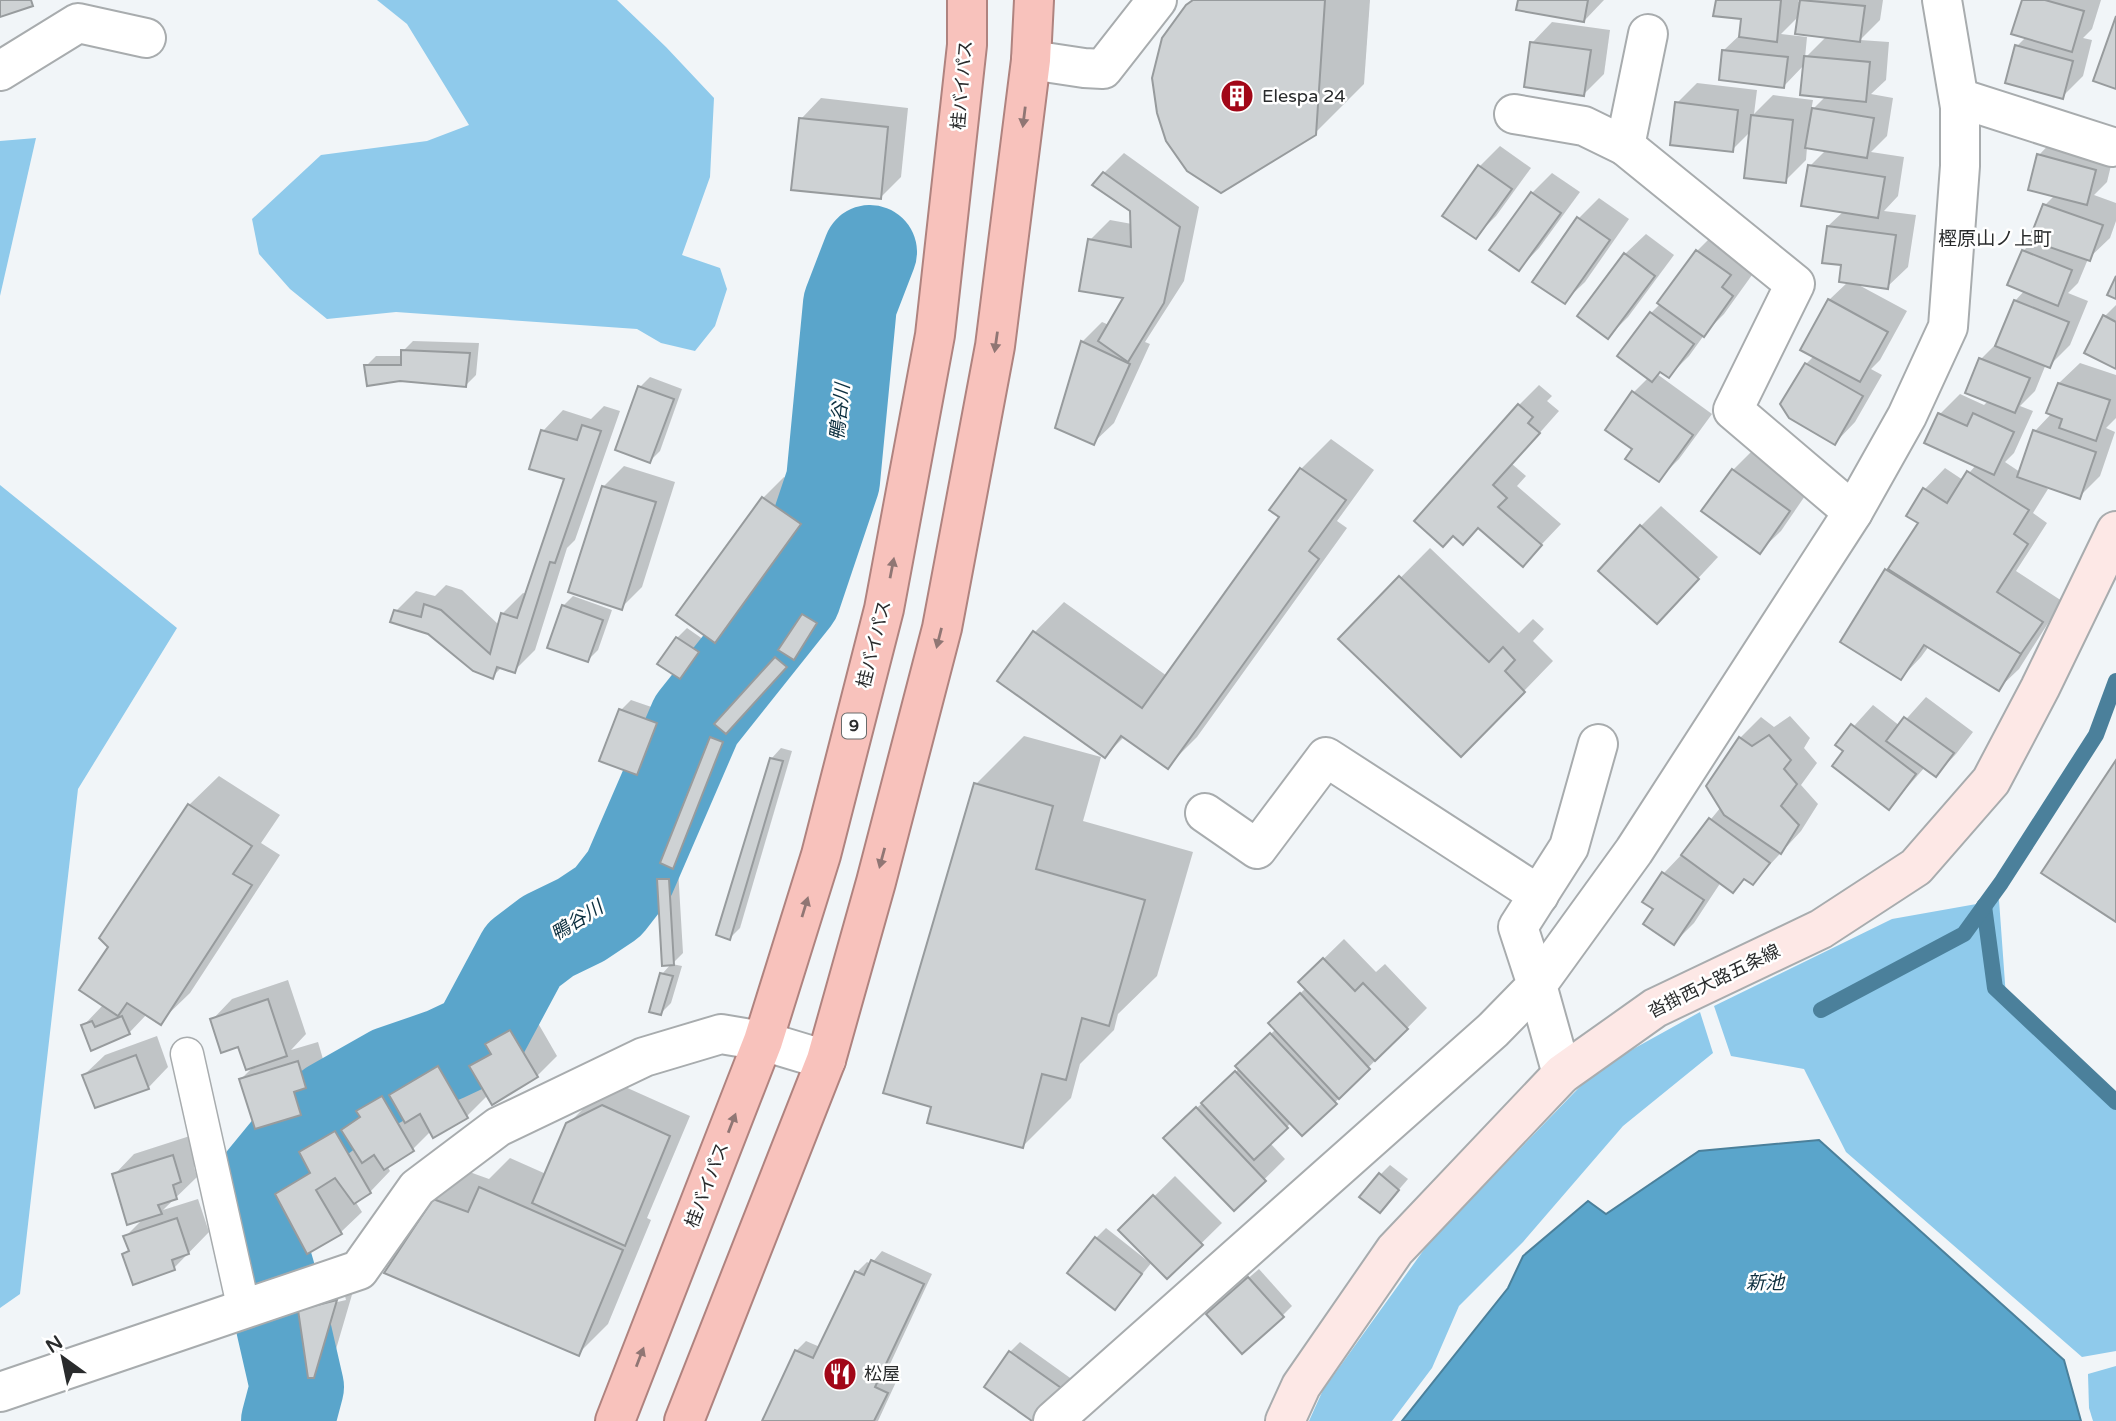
<svg xmlns="http://www.w3.org/2000/svg" width="2116" height="1421" viewBox="0 0 2116 1421" font-family="'Varela Round','Noto Sans JP',sans-serif">
	<style>
		.green { fill: #8fcaeb }
		.water { fill: #5aa5cb; stroke: #4b809b; stroke-width: 2 }
		.shadow { fill: #0003; fill-rule: evenodd }
		.lines { fill: none; stroke-linecap: round; stroke-linejoin: round }
		.stream { stroke: #4b809b; stroke-width: 16 }
		.river { stroke: #5aa5cb; stroke-width: 94 }
		.building { fill: #ced2d4; stroke: #979b9d; stroke-width: 2 }
		.service-casing { stroke: #a8acae; stroke-width: 35 }
		.minor-casing { stroke: #a8acae; stroke-width: 42 }
		.secondary-casing { stroke: #a8acae; stroke-width: 42 }
		.trunk-casing { stroke: #af837f; stroke-width: 42 }
		.service { stroke: #fff; stroke-width: 32 }
		.minor { stroke: #fff; stroke-width: 38 }
		.secondary { stroke: #fde8e6; stroke-width: 38 }
		.trunk { stroke: #f8c2bc; stroke-width: 38 }
		.oneway { fill: #907674 }
		.labels { text-anchor: middle; dominant-baseline: central; stroke-width: 5; stroke-linejoin: round; paint-order: stroke }
		.shield { fill: #fff; stroke: #696b6b; stroke-width: 2 }
		.shield-label { font-size: 16px; font-weight: bold; fill: #292b2c }
		.street-label { font-size: 18px; fill: #292b2c; stroke: #fff }
		.poi-label { font-size: 18px; fill: #292b2c; stroke: #fff; text-anchor: start }
		.neighbourhood-label { font-size: 19px; fill: #292b2c; stroke: #fff }
		.water-label { font-size: 19px; font-style: italic; fill: #0c2f3f; stroke: #fff }
	</style>
	<rect width="100%" height="100%" fill="#f1f5f8"/>
	<g class="green">
		<path d="M377 0H617L666 47 714 98 710 177 682 255 720 268 727 289 715 326 695 351 661 343 637 329 396 312 327 319 290 289 259 254 252 219 321 155 427 141 469 125 407 24Z"/>
		<path d="M36 138 0 296V141Z"/>
		<path d="M0 485 177 628 78 789 20 1294 0 1308Z"/>
		<path d="M1999 900 2006 997 2116 1092V1351L2082 1357 1846 1152 1804 1069 1731 1056 1714 1006 1892 919Z"/>
		<path d="M1700 1012 1713 1053 1623 1126 1523 1242 1459 1306 1432 1368 1392 1421H1309L1323 1390 1428 1244 1597 1069Z"/>
		<path d="M2116 1366V1421H2093L2089 1408 2088 1374Z"/>
	</g>
	<path class="water" d="M1819 1140 2064 1360 2081 1421H1402L1508 1288 1523 1256 1588 1201 1606 1214 1699 1151Z"/>
	<g class="shadow">
		<path d="M1193 0H1370L1364 84 1315 133 1187 6Z"/>
		<path d="M1519 0H1604L1584 21Z"/>
		<path d="M1717 0H1799L1798 2 1801 0H1883L1880 20 1860 40 1889 42 1886 80 1871 94 1893 98 1887 136 1871 152 1904 157 1898 196 1884 211 1916 215 1908 267 1887 287 1855 283 1907 311 1880 360 1871 369 1882 375 1855 422 1835 443 1806 364 1814 356 1829 300 1849 281 1828 226 1844 211 1810 166 1826 150 1807 147 1806 160 1785 181 1751 131 1732 150 1677 103 1697 83 1757 90 1754 114 1773 95 1813 100 1811 111 1826 96 1805 64 1783 87 1724 50 1742 33 1743 18ZM1799 16 1827 36 1805 58 1807 37 1781 34Z"/>
		<path d="M2023 0H2101L2092 29 2083 38 2092 40 2083 76 2062 97 2017 46 2026 37Z"/>
		<path d="M1552 22 1610 30 1604 74 1584 94 1532 43Z"/>
		<path d="M821 98 908 108 901 177 881 197 801 119Z"/>
		<path d="M2059 134 2115 149 2107 182 2094 195 2116 203V221L2110 238 2088 259 2078 283 2068 293 2088 301 2070 345 2049 366 2046 364 2035 391 2020 406 2033 411 2014 453 2005 462 2020 472 2035 431 2052 413 2059 383 2080 363 2116 375V418L2106 428 2115 432 2100 476 2079 497 2041 485 2048 489 2033 513 2047 523 2016 571 2062 601 2019 669 1998 689 1929 646 1921 657 1901 678 1886 571 1920 522 1909 515 1925 489 1945 468 1963 480 1976 465 1940 414 1960 394 1984 405 1989 400 1981 359 1999 341 2015 301 2025 290 2023 251 2035 240 2045 205 2055 195 2039 155Z"/>
		<path d="M1500 146 1531 168 1496 216 1475 237 1445 215 1480 166Z"/>
		<path d="M1124 153 1199 207 1184 281 1145 342 1150 344 1114 423 1093 443 1082 342 1102 322 1109 325 1125 297 1090 240 1110 220 1132 224 1131 210 1104 173Z"/>
		<path d="M1552 173 1580 192 1539 248 1519 269 1532 193Z"/>
		<path d="M1599 198 1629 219 1585 282 1564 302 1579 218Z"/>
		<path d="M1717 231 1750 254 1741 266 1752 275 1724 314 1707 331 1689 356 1669 376 1661 371 1657 374 1712 414 1679 459 1658 480 1634 448 1607 429 1634 392 1649 377 1651 313 1660 304 1697 251Z"/>
		<path d="M1646 234 1674 255 1628 317 1608 337 1625 254Z"/>
		<path d="M2116 305V367L2105 316Z"/>
		<path d="M413 341 479 343 476 375 466 385 366 366 376 356H403V351Z"/>
		<path d="M650 377 682 389 660 451 650 461 640 387Z"/>
		<path d="M1539 385 1552 396 1547 401 1559 411 1512 464 1526 476 1517 486 1561 524 1522 565 1479 526 1519 405Z"/>
		<path d="M604 406 620 411 575 540 567 548 535 650 514 671 502 667 492 677 396 611 416 591 435 596 446 585 462 590 499 625 502 614 523 593 527 594 566 478 543 431 563 410 591 419Z"/>
		<path d="M1331 439 1374 470 1337 521 1347 528 1197 737 1167 767 1125 736 1105 756 999 680 1035 632 1064 602 1167 676 1281 517 1301 469Z"/>
		<path d="M1753 450 1809 490 1781 531 1760 551 1733 470Z"/>
		<path d="M624 466 675 482 642 587 621 608 570 591 604 486Z"/>
		<path d="M784 477 820 503 736 621 715 641 679 615 763 498Z"/>
		<path d="M1661 506 1718 557 1677 601 1641 526Z"/>
		<path d="M1430 548 1519 633 1533 619 1544 629 1533 641 1553 661 1490 726 1340 639Z"/>
		<path d="M573 596 612 610 598 650 588 660 563 606Z"/>
		<path d="M813 605 826 613 803 648 727 730 732 732 683 857 673 867 712 738 783 652 803 615Z"/>
		<path d="M687 628 707 642 680 677 677 638Z"/>
		<path d="M1926 697 1973 732 1956 754 1936 775 1925 767 1889 808 1845 751 1837 745 1873 705 1900 726Z"/>
		<path d="M631 700 666 712 647 763 637 773 621 710Z"/>
		<path d="M1790 716 1810 738 1804 748 1817 763 1801 785 1818 804 1801 831 1753 883 1746 878 1733 891 1721 882 1694 923 1674 943 1655 908 1644 901 1664 873 1684 852 1721 807 1708 786 1740 738 1761 717 1774 727Z"/>
		<path d="M1024 736 1101 757 1083 821 1193 852 1157 976 1118 1014 1114 1030 1080 1064 1071 1098 1023 1146 976 784Z"/>
		<path d="M781 748 792 751 740 928 730 938 771 759Z"/>
		<path d="M219 776 280 815 261 843 280 855 190 993 160 1022 147 1014 129 1033 83 1026 104 1004 110 947 189 805Z"/>
		<path d="M678 869 683 953 672 964 682 966 671 1003 661 1013 662 974 672 963 659 880 669 870Z"/>
		<path d="M1344 939 1376 972 1385 964 1427 1008 1355 1081 1356 1082 1302 1134 1291 1123 1270 1143 1285 1159 1234 1209 1186 1118 1240 1068 1238 1066 1276 1029 1291 1002 1306 988 1300 982Z"/>
		<path d="M288 980 306 1034 291 1050 318 1042 325 1066 315 1076 320 1093 300 1113 241 1079 255 1065 239 1045 212 1020 232 999Z"/>
		<path d="M531 1011 557 1056 537 1076 488 1095 467 1116 431 1131 413 1149 387 1166 390 1171 370 1192 355 1201 362 1212 341 1232 308 1252 277 1194 297 1173 309 1167 301 1153 322 1132 357 1113 379 1091 403 1077 405 1081 412 1075 459 1047 470 1067 490 1048 487 1045 508 1024Z"/>
		<path d="M157 1036 168 1067 148 1088 84 1075 105 1055Z"/>
		<path d="M623 1086 690 1116 647 1218 651 1220 608 1324 579 1353 434 1200 464 1170 489 1179 510 1158 546 1174 568 1124 589 1103Z"/>
		<path d="M193 1135 200 1160 194 1167 197 1177 163 1210 198 1199 209 1232 174 1268 124 1254 130 1249 125 1237 144 1218 114 1175 134 1154Z"/>
		<path d="M1390 1165 1408 1179 1389 1201 1380 1175Z"/>
		<path d="M1175 1176 1222 1223 1167 1277 1152 1262 1115 1308 1096 1238 1106 1228 1149 1262 1151 1260 1120 1230Z"/>
		<path d="M882 1251 932 1274 884 1377 896 1382 878 1421H764L796 1351 806 1341 820 1347 857 1272 867 1262 871 1264Z"/>
		<path d="M1259 1269 1292 1306 1282 1316 1218 1304Z"/>
		<path d="M356 1281 334 1356 313 1376 299 1311ZM345 1296 346 1300 320 1306V1303Z"/>
		<path d="M1020 1342 1073 1380 1049 1414 1010 1352Z"/>
	</g>
	<g class="lines">
		<g class="stream">
			<path d="M1984 906 1995 988 2116 1102"/>
			<path d="M1821 1010 1964 934 2001 883 2096 735 2116 681"/>
		</g>
		<path class="river" d="M288 1421 297 1387 281 1317 262 1252 257 1216 264 1180 310 1124 332 1107 392 1073 444 1055 478 1039 523 955 548 936 581 920 608 902 629 875 696 720 794 597 833 481 850 304 870 252"/>
	</g>
	<g class="building">
		<path d="M0 0H31L33 6 0 17Z"/>
		<path d="M1193 0H1325L1316 135 1221 193 1187 171 1166 141 1157 113 1152 78 1162 38 1186 5Z"/>
		<path d="M1518 0H1588L1584 22 1516 10Z"/>
		<path d="M1716 0H1781L1777 42 1739 37 1741 19 1713 16Z"/>
		<path d="M1800 0 1865 6 1860 42 1795 34Z"/>
		<path d="M2022 0H2045L2084 11 2072 52 2011 34Z"/>
		<path d="M2116 16V89L2093 81Z"/>
		<path d="M1530 42 1591 50 1584 96 1524 87Z"/>
		<path d="M2015 45 2073 61 2063 99 2005 83Z"/>
		<path d="M1722 50 1788 57 1784 88 1719 80Z"/>
		<path d="M1804 56 1870 62 1866 102 1800 95Z"/>
		<path d="M1675 102 1738 110 1733 152 1670 145Z"/>
		<path d="M1812 108 1874 118 1867 158 1805 148Z"/>
		<path d="M1751 115 1793 120 1786 183 1744 178Z"/>
		<path d="M799 118 888 127 881 199 791 190Z"/>
		<path d="M2037 154 2096 170 2087 205 2028 190Z"/>
		<path d="M1478 165 1512 189 1476 239 1442 216Z"/>
		<path d="M1808 165 1885 177 1878 218 1801 206Z"/>
		<path d="M1103 172 1180 227 1164 303 1128 362 1098 341 1123 298 1079 291 1088 239 1131 247 1130 211 1092 185Z"/>
		<path d="M1531 192 1561 213 1519 271 1489 250Z"/>
		<path d="M2043 204 2103 225 2090 261 2029 240Z"/>
		<path d="M1577 217 1610 240 1565 304 1532 282Z"/>
		<path d="M1827 226 1896 235 1888 289 1839 282 1841 265 1822 263Z"/>
		<path d="M1696 250 1731 275 1722 287 1733 296 1704 337 1657 303Z"/>
		<path d="M2022 250 2072 270 2058 306 2007 285Z"/>
		<path d="M1624 253 1655 276 1608 339 1577 316Z"/>
		<path d="M2116 276V299L2107 295Z"/>
		<path d="M1828 299 1888 332 1860 382 1800 350Z"/>
		<path d="M2014 300 2069 322 2050 368 1995 346Z"/>
		<path d="M1650 312 1694 344 1669 378 1660 372 1652 382 1617 356Z"/>
		<path d="M2103 315 2116 322V369L2084 353Z"/>
		<path d="M1081 341 1130 364 1094 445 1055 428Z"/>
		<path d="M401 350 470 353 466 387 400 381 367 386 364 365H401Z"/>
		<path d="M1979 358 2030 378 2015 413 1965 393Z"/>
		<path d="M1805 363 1863 396 1835 445 1789 418 1780 404Z"/>
		<path d="M2058 383 2110 400 2096 441 2059 428 2062 419 2046 413Z"/>
		<path d="M638 386 674 399 650 463 615 450Z"/>
		<path d="M1632 391 1693 435 1659 482 1625 459 1632 449 1605 430Z"/>
		<path d="M1518 404 1533 417 1528 423 1540 433 1493 485 1507 498 1498 507 1542 545 1523 567 1478 528 1463 545 1453 536 1443 547 1414 521Z"/>
		<path d="M1938 413 1967 426 1973 413 2014 432 1994 475 1924 443Z"/>
		<path d="M582 425 601 431 555 563 550 562 515 673 497 667 493 679 473 671 428 634 390 622 394 610 421 617 424 604 441 610 490 654 501 613 517 618 564 479 529 469 541 430 577 440Z"/>
		<path d="M2033 430 2096 452 2080 499 2017 477Z"/>
		<path d="M1300 468 1346 500 1309 551 1319 559 1168 769 1121 736 1105 758 997 681 1033 631 1142 708 1279 517 1269 510Z"/>
		<path d="M1732 469 1790 511 1760 554 1701 511Z"/>
		<path d="M1967 471 2029 510 2014 534 2028 544 1997 592 2043 622 2021 654 1888 569 1918 523 1906 516 1923 488 1947 503Z"/>
		<path d="M602 486 656 502 622 610 568 592Z"/>
		<path d="M762 497 801 524 715 643 676 615Z"/>
		<path d="M1640 525 1699 579 1657 624 1598 571Z"/>
		<path d="M1885 569 2021 654 1999 691 1924 645 1901 680 1840 642Z"/>
		<path d="M1399 576 1489 662 1503 647 1515 660 1505 671 1525 692 1461 757 1338 639Z"/>
		<path d="M562 605 603 620 588 662 547 648Z"/>
		<path d="M802 614 817 623 794 660 778 650Z"/>
		<path d="M676 637 699 652 680 679 657 664Z"/>
		<path d="M775 657 787 667 726 734 714 724Z"/>
		<path d="M619 709 657 723 637 775 599 761Z"/>
		<path d="M1904 717 1954 753 1936 777 1886 741Z"/>
		<path d="M1851 724 1916 774 1889 810 1832 766 1843 751 1835 745Z"/>
		<path d="M1769 735 1791 760 1784 769 1797 784 1781 806 1799 825 1781 854 1724 815 1706 786 1739 737 1752 746Z"/>
		<path d="M710 737 723 742 673 869 660 863Z"/>
		<path d="M770 758 783 761 730 940 716 935Z"/>
		<path d="M2116 760V922L2041 873Z"/>
		<path d="M974 783 1053 806 1036 869 1145 900 1109 1026 1082 1018 1066 1080 1042 1074 1023 1148 927 1123 931 1107 883 1093Z"/>
		<path d="M188 804 252 846 233 874 252 885 161 1025 127 1003 118 1016 79 990 108 947 99 938Z"/>
		<path d="M1709 818 1770 863 1753 885 1744 879 1733 893 1681 855Z"/>
		<path d="M1662 872 1704 900 1674 945 1643 924 1653 909 1642 902Z"/>
		<path d="M657 879H669L674 965 662 966Z"/>
		<path d="M1323 958 1355 991 1363 983 1408 1029 1375 1061 1298 982Z"/>
		<path d="M660 973 673 976 661 1015 649 1012Z"/>
		<path d="M1300 993 1370 1069 1339 1099 1268 1023Z"/>
		<path d="M268 999 287 1056 246 1070 238 1047 221 1053 210 1019Z"/>
		<path d="M122 1016 130 1034 91 1051 81 1025 92 1021 95 1027Z"/>
		<path d="M510 1030 538 1077 492 1105 469 1066 491 1054 485 1044Z"/>
		<path d="M1270 1033 1337 1104 1302 1136 1235 1066Z"/>
		<path d="M136 1055 149 1089 95 1108 82 1075Z"/>
		<path d="M298 1061 306 1088 294 1092 301 1115 255 1129 239 1079Z"/>
		<path d="M438 1066 468 1118 433 1138 420 1114 405 1123 389 1095Z"/>
		<path d="M1235 1071 1288 1128 1254 1160 1201 1103Z"/>
		<path d="M382 1096 414 1151 384 1170 374 1155 362 1163 341 1130 360 1117 356 1111Z"/>
		<path d="M602 1105 670 1136 625 1246 532 1203 566 1123Z"/>
		<path d="M1196 1107 1266 1181 1234 1211 1163 1138Z"/>
		<path d="M335 1131 371 1193 354 1204 335 1178 316 1190 342 1234 307 1254 275 1194 310 1173 299 1152Z"/>
		<path d="M173 1155 181 1182 173 1185 177 1199 158 1205 162 1214 127 1225 112 1174Z"/>
		<path d="M1379 1173 1399 1190 1380 1213 1359 1197Z"/>
		<path d="M479 1187 623 1250 579 1356 384 1273 433 1199 468 1212Z"/>
		<path d="M1153 1195 1203 1245 1167 1279 1118 1230Z"/>
		<path d="M177 1218 189 1254 172 1260 175 1270 133 1285 122 1254 129 1251 123 1236Z"/>
		<path d="M1095 1237 1142 1274 1115 1310 1067 1273Z"/>
		<path d="M871 1260 924 1284 875 1387 888 1393 874 1421H762L795 1350 813 1358 855 1271 864 1275Z"/>
		<path d="M1248 1277 1284 1317 1242 1354 1206 1314Z"/>
		<path d="M337 1300 314 1378H308L298 1310Z"/>
		<path d="M1009 1351 1064 1390 1042 1421H1032L984 1387Z"/>
	</g>
	<g class="lines">
		<defs>
			<path id="service" d="M187 1054 244 1310"/>
			<g id="minor">
				<path d="M1031 60 1084 68 1103 69 1157 0"/>
				<path d="M0 71 78 23 146 38"/>
				<path d="M1959 98 2112 147"/>
				<path d="M1514 114 1584 126 1625 146 1795 284 1733 410 1853 512"/>
				<path d="M1625 146 1648 34"/>
				<path d="M1205 813 1257 849 1326 757 1539 895"/>
				<path d="M1562 1074 1537 985 1634 851 1853 512 1907 416 1948 327 1960 166V107L1942 0"/>
				<path d="M0 1392 359 1270 417 1188 498 1127 644 1057 721 1034 763 1041 826 1060"/>
				<path d="M1053 1421 1493 1030 1537 985 1518 927 1569 847 1598 744"/>
			</g>
			<path id="secondary" d="M1285 1421 1301 1386 1395 1250 1562 1074 1655 1008 1821 929 1916 867 1991 781 2040 688 2116 531"/>
			<g id="trunk">
				<path d="M615 1421 763 1041 821 855 884 609 935 335 967 45V0"/>
				<path d="M684 1421 826 1060 876 882 942 628 995 346 1031 60 1034 0"/>
			</g>
		</defs>
		<use href="#service" class="service-casing"/>
		<use href="#minor" class="minor-casing"/>
		<use href="#secondary" class="secondary-casing"/>
		<use href="#trunk" class="trunk-casing"/>
		<use href="#service" class="service"/>
		<use href="#minor" class="minor"/>
		<use href="#secondary" class="secondary"/>
		<use href="#trunk" class="trunk"/>
	</g>
	<defs><path id="oneway-solid" d="M-6-.8H1V-3.2L6.5 0L1 3.2V.8H-6Z" transform="scale(1.75)"/></defs>
	<g class="oneway">
		<use href="#oneway-solid" transform="translate(1024 117) rotate(97)"/>
		<use href="#oneway-solid" transform="translate(996 342) rotate(98)"/>
		<use href="#oneway-solid" transform="translate(892 568) rotate(-79)"/>
		<use href="#oneway-solid" transform="translate(939 638) rotate(104)"/>
		<use href="#oneway-solid" transform="translate(882 858) rotate(105)"/>
		<use href="#oneway-solid" transform="translate(805 907) rotate(-73)"/>
		<use href="#oneway-solid" transform="translate(732 1123) rotate(-69)"/>
		<use href="#oneway-solid" transform="translate(640 1357) rotate(-69)"/>
	</g>
	<defs>
		<symbol id="building-disc" viewBox="-11 -11 22 22"><circle r="9.5" fill="#a20718" stroke="#fff"/><path d="M-4-6H4V6H1V3H-1V6H-4ZM-2.5-4.3h1.7v1.8h-1.7ZM.8-4.3h1.7v1.8H.8ZM-2.5-1h1.7V.8h-1.7ZM.8-1h1.7V.8H.8Z" fill="#fff"/></symbol>
		<symbol id="restaurant-disc" viewBox="-11 -11 22 22"><circle r="9.5" fill="#a20718" stroke="#fff"/><path d="M-5-6h1v4h1v-4h1v4h1v-4h1v5L-1.5 .5V6h-2V.5L-5-1ZM5-6V6H3V1.5H1.5Q1.5-4 5-6Z" fill="#fff"/></symbol>
	</defs>
	<g fill-rule="evenodd">
		<use href="#building-disc" x="1218" y="77" width="38" height="38"/>
		<use href="#restaurant-disc" x="821" y="1355" width="38" height="38"/>
	</g>
	<g class="labels">
		<rect class="shield" x="842" y="713.5" width="24" height="25" rx="5"/>
		<g class="shield-label">
			<text x="854" y="726">9</text>
		</g>
		<g class="street-label">
			<text transform="translate(962 85) rotate(-85)">桂バイパス</text>
			<text transform="translate(874 644) rotate(-76)">桂バイパス</text>
			<text transform="translate(1714 981) rotate(-26)">沓掛西大路五条線</text>
			<text transform="translate(707 1185) rotate(-69)">桂バイパス</text>
		</g>
		<g class="poi-label">
			<text x="1262" y="96">Elespa 24</text>
			<text x="864" y="1374">松屋</text>
		</g>
		<g class="neighbourhood-label">
			<text x="1995" y="239">樫原山ノ上町</text>
		</g>
		<g class="water-label">
			<text transform="translate(840 412) rotate(-84)">鴨谷川</text>
			<text transform="translate(577 921) rotate(-32)">鴨谷川</text>
			<text x="1765" y="1283">新池</text>
		</g>
	</g>
	<g transform="translate(63 1358) rotate(327)" stroke="#ffffff" stroke-width="5" paint-order="stroke">
	<path d="M0-5L12 26L0 18L-12 26Z" fill="#292b2c"/>
	<text y="-10" font-size="19" font-weight="bold" text-anchor="middle" fill="#292b2c">N</text>
	</g>
</svg>
